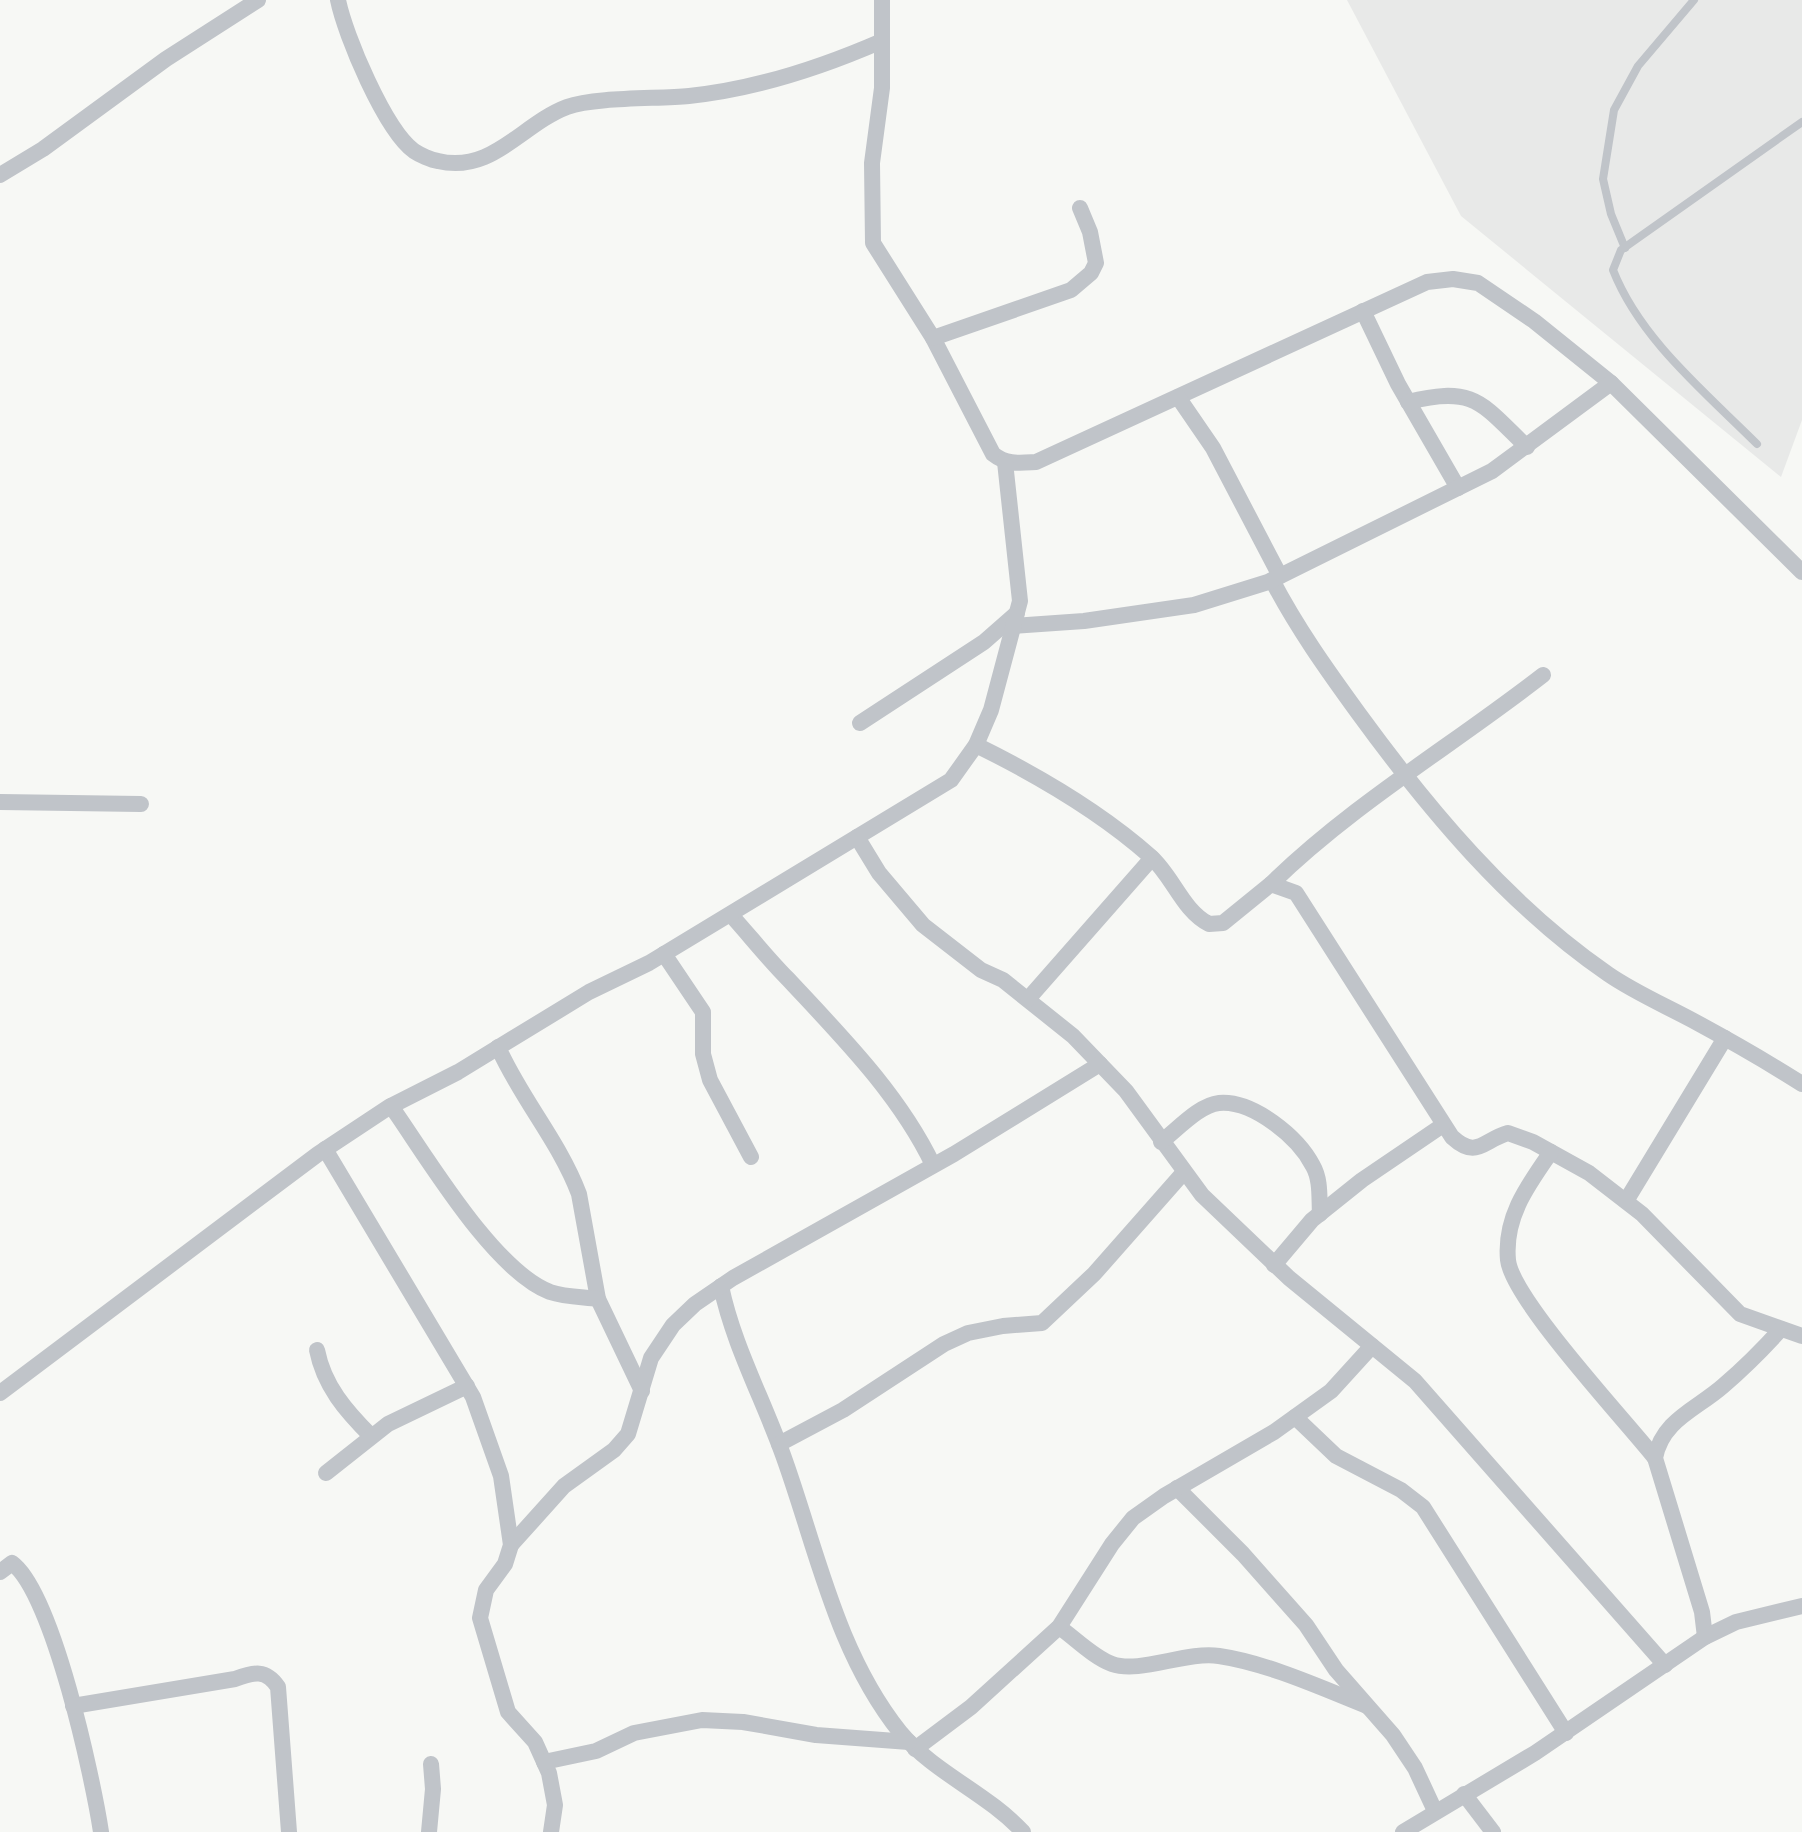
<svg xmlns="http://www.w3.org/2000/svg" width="1802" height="1832" viewBox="0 0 1802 1832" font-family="'Nunito Sans',sans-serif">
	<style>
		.built { fill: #e8e9e8 }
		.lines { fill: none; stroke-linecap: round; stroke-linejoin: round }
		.lane { stroke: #c0c4c9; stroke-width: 8 }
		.street { stroke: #c0c4c9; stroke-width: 16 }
	</style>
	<rect width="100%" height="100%" fill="#f7f8f5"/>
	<path class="built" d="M1347 0H1802V420L1781 477 1461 216Z"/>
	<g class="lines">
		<g class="lane">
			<path d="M1625 248 1611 214 1603 179 1614 110 1638 66 1694 0"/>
			<path d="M1757 444C1705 392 1640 339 1613 270L1621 250 1802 122"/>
		</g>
		<g class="street">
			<path d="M338 0C345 35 385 130 414 151 420 155 431 160 438 161 492 174 522 124 567 107 595 97 656 99 689 96 757 89 820 68 882 41"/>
			<path d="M882 0V88L872 163 873 243 933 338 993 454C1007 465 1019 463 1036 462L1427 282 1453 279 1478 283 1534 321 1611 383 1802 572"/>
			<path d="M0 175 43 149 166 59 258 0"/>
			<path d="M1363 311 1398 384 1458 488"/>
			<path d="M933 338 1071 290 1091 273 1096 263 1090 232 1080 208"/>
			<path d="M1178 397 1213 448 1280 576"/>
			<path d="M1408 402C1475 385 1482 404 1527 447"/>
			<path d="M1272 580C1297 628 1327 670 1359 714 1429 810 1509 906 1608 974 1634 992 1664 1005 1692 1020 1729 1040 1766 1061 1802 1084"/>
			<path d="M1013 626 1084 621 1194 605 1268 582 1492 471 1611 383"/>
			<path d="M860 723 984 642 1017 613"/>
			<path d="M976 745C1037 775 1098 810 1150 856 1173 876 1182 910 1209 924L1223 923 1271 884 1296 893 1452 1137C1477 1160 1483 1140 1508 1133L1533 1142 1589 1173 1642 1214 1740 1314 1802 1336"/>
			<path d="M0 802 141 804"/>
			<path d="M857 837 879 873 923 925 981 970 1003 980 1073 1036 1126 1091 1202 1195 1289 1278 1415 1381 1665 1665"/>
			<path d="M1271 884C1353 804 1453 745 1543 675"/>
			<path d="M731 915C750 936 768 959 788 979 841 1036 899 1094 933 1165"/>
			<path d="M664 954 703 1012V1054L710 1080 751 1157"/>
			<path d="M1028 999 1152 858"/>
			<path d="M498 1047C521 1099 559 1141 579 1194L598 1299 642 1391"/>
			<path d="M391 1106C427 1157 493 1270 550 1292 565 1297 583 1297 598 1299"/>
			<path d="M1161 1142C1177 1130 1199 1105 1219 1103 1253 1100 1298 1137 1313 1166 1321 1180 1319 1198 1320 1214"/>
			<path d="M325 1149 473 1397 501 1476 511 1545 505 1564 486 1590 480 1618 508 1712 535 1742 549 1773 555 1805 551 1832"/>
			<path d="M1551 1152C1528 1185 1504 1217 1508 1260 1512 1299 1625 1420 1655 1458"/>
			<path d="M1626 1201 1725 1038"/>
			<path d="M1274 1265 1312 1220 1362 1180 1443 1125"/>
			<path d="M721 1286C733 1344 763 1399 783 1455 817 1549 836 1652 900 1732 934 1773 987 1793 1023 1832"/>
			<path d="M317 1350C324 1386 346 1411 371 1436"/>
			<path d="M0 1393 318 1154 389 1107 458 1072 589 992 649 963 951 780 976 745 991 710 1020 601 1005 462"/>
			<path d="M1295 1417 1336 1456 1401 1490 1423 1507 1566 1733"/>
			<path d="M779 1444 843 1410 944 1344 968 1333 1003 1326 1042 1323 1094 1274 1184 1172"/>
			<path d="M326 1473 388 1424 467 1386"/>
			<path d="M1177 1488 1243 1554 1306 1625 1336 1670 1393 1735 1415 1768 1435 1811"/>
			<path d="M511 1545 564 1486 614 1450 628 1434 651 1358 673 1325 695 1304 733 1278 954 1154 1100 1064"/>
			<path d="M0 1572 12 1563C53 1593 93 1779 101 1832"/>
			<path d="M1059 1627C1075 1638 1093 1657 1112 1664 1140 1674 1186 1651 1219 1656 1267 1663 1322 1688 1367 1706"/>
			<path d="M1705 1637 1702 1612 1655 1458C1662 1420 1697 1409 1723 1386 1744 1368 1763 1349 1781 1329"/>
			<path d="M73 1706 235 1679C254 1672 266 1669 278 1687L289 1832"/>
			<path d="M915 1749 971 1707 1059 1627 1112 1544 1133 1518 1164 1496 1274 1432 1331 1391 1372 1346"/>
			<path d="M544 1762 596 1751 634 1733 702 1720 743 1722 816 1735 909 1742"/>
			<path d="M1464 1794 1493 1832"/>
			<path d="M429 1832 433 1789 431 1764"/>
			<path d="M1403 1832 1535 1753 1705 1637 1736 1622 1802 1606"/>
		</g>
	</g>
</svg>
